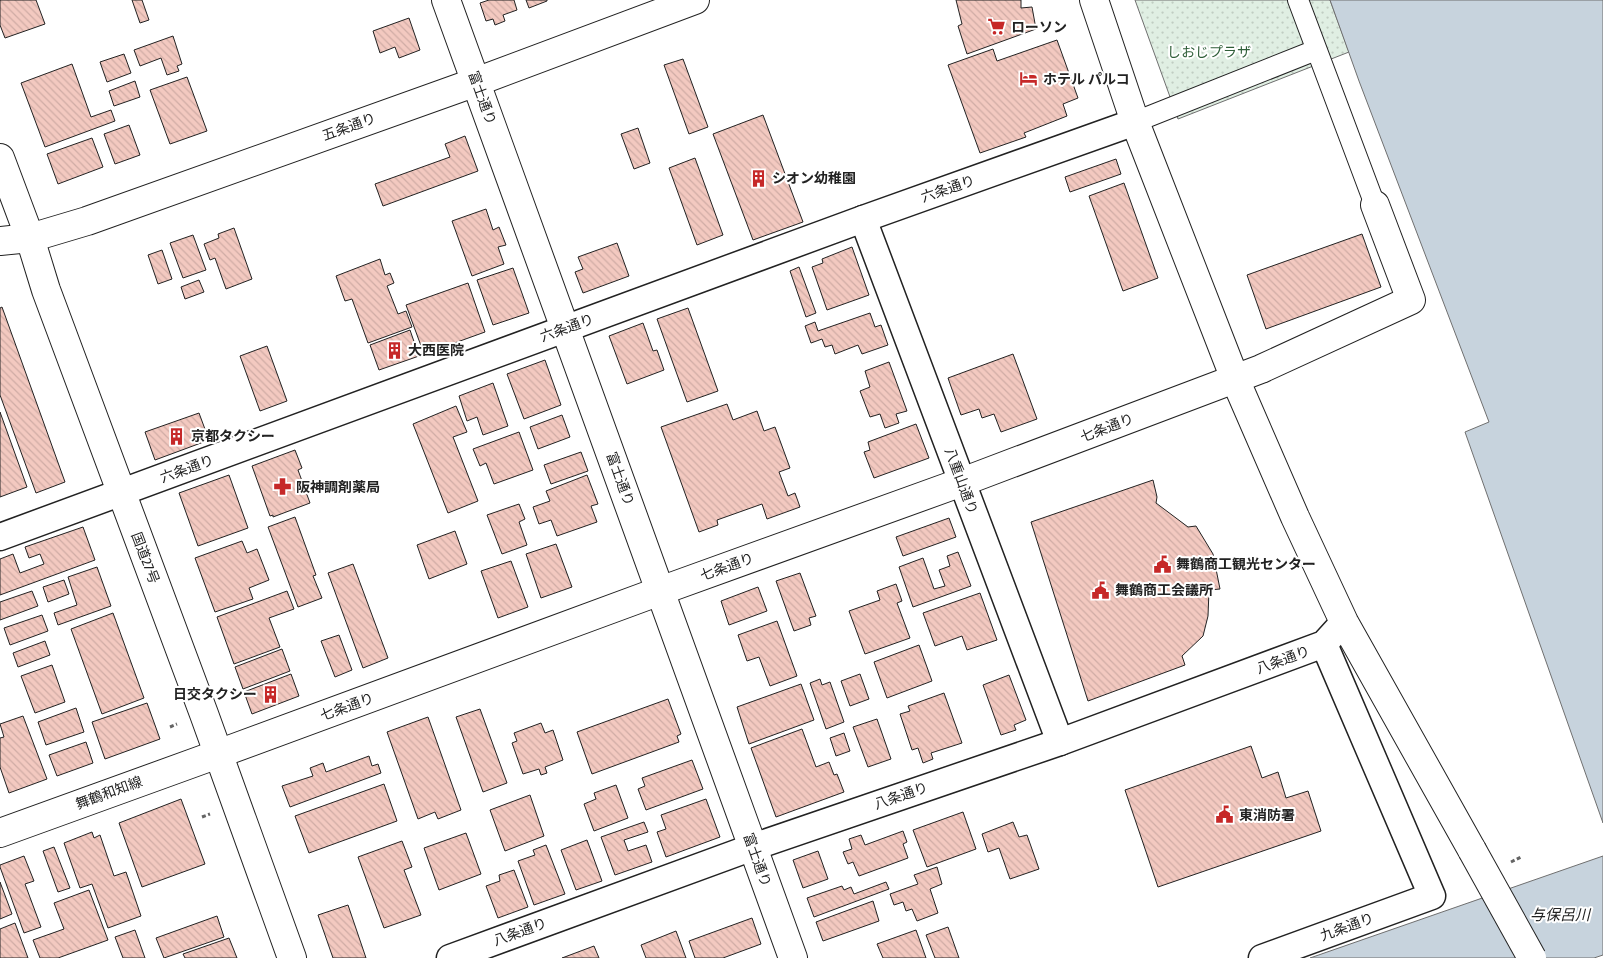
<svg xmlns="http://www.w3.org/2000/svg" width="1603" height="958" viewBox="0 0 1603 958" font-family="'Fira Sans Condensed','Noto Sans JP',sans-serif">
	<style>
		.park { fill: url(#park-dots); stroke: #6f6f6f }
		.water { fill: #c7d3dd; stroke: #6f6f6f }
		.building { fill: url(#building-back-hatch); stroke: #222 }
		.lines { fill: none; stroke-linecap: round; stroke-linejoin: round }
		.pedestrian-casing { stroke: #222; stroke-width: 22 }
		.minor-casing { stroke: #222; stroke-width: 29 }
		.tertiary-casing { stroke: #222; stroke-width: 30 }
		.primary-casing { stroke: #222; stroke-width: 30 }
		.trunk-casing { stroke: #222; stroke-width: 30 }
		.path { stroke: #646464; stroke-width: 3; stroke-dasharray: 4 2.5; stroke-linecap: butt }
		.pedestrian { stroke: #fff; stroke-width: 20 }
		.minor { stroke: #fff; stroke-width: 26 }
		.tertiary { stroke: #fff; stroke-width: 28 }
		.primary { stroke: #fff; stroke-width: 28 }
		.trunk { stroke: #fff; stroke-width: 28 }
		.tertiary-bridge-casing { stroke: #222; stroke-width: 30; stroke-linecap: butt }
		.tertiary-bridge { stroke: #fff; stroke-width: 28 }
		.labels { text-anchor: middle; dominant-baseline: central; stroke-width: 4; stroke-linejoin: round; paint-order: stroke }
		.poi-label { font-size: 14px; font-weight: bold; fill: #222; stroke: #fff; text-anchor: start }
		.park-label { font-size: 14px; fill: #2f5e38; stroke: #fff }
		.street-label { font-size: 14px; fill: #222; stroke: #fff }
		.water-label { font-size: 15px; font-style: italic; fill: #222; stroke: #fff }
	</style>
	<defs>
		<pattern id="park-dots" width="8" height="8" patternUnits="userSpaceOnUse" patternTransform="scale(1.25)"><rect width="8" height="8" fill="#e0efe3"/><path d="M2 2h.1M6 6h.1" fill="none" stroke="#c0cdc2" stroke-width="1.8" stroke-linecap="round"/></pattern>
		<pattern id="building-back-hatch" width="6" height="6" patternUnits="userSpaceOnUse" patternTransform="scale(1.25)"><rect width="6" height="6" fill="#f3c9c0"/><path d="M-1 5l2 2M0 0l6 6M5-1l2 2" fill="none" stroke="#d0aca5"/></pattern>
	</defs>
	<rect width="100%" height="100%" fill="#fff"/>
	<path class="park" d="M1135 0H1330L1349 52 1178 119Z"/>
	<g class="water">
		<path d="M1330 0H1603V823L1465 432 1489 422 1359 81Z"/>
		<path d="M1603 856V955L1594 958H1310Z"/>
	</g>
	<g class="building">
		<path d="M0 0H36L45 24 5 38 0 25Z"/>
		<path d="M132 0H142L149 20 140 23Z"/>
		<path d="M489 0H514L517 10 503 15 505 21 495 25 493 19 486 21 480 3Z"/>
		<path d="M526 0H547V1L529 8Z"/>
		<path d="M956 0H1021V8L1032 7 1036 29 967 54 958 26 962 24Z"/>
		<path d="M409 18 420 50 399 58 395 47 380 53 373 31Z"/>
		<path d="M173 36 182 64 177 66 179 71 167 75 161 58 140 66 134 50Z"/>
		<path d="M1057 40 1078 98 1063 104 1067 116 1024 133 1026 137 980 153 948 65 993 49 997 61Z"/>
		<path d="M124 54 131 73 107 82 100 62Z"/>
		<path d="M683 59 708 127 689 134 664 65Z"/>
		<path d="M72 64 91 117 111 110 115 121 45 147 21 83Z"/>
		<path d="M187 77 207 131 170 144 150 90Z"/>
		<path d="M135 81 140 97 114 106 109 91Z"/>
		<path d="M763 115 803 222 753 240 713 134Z"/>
		<path d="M129 125 140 155 115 164 104 134Z"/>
		<path d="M638 128 650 163 634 169 621 134Z"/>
		<path d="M465 136 478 171 383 206 375 184 450 157 445 144Z"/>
		<path d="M92 138 103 167 58 184 47 154Z"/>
		<path d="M695 158 723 235 697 245 669 168Z"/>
		<path d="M1116 159 1121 174 1070 192 1065 177Z"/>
		<path d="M1124 183 1158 278 1123 291 1089 196Z"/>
		<path d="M486 209 493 230 499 227 506 245 498 247 504 264 472 276 452 221Z"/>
		<path d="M234 228 252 279 226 289 215 258 210 260 204 244 219 238 218 234Z"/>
		<path d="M1362 234 1381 287 1266 329 1247 275Z"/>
		<path d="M193 235 206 270 183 278 170 243Z"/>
		<path d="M617 243 629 276 583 293 575 272 583 269 578 257Z"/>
		<path d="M852 247 869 295 827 310 812 267 823 263 822 259Z"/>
		<path d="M162 250 172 279 158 284 148 255Z"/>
		<path d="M380 259 385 275 390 273 394 283 387 286 398 314 406 311 412 327 368 343 352 299 345 301 336 276Z"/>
		<path d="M799 267 816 313 806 317 790 271Z"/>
		<path d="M513 268 529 313 493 325 477 280Z"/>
		<path d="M199 280 204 292 185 299 181 287Z"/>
		<path d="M468 283 485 332 424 354 406 305Z"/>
		<path d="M2 307 65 482 36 493 0 395V308Z"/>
		<path d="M688 308 718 391 687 402 657 319Z"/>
		<path d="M870 313 875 327 881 325 888 345 862 354 858 345 835 354 832 345 825 347 822 339 811 343 805 326 815 322 818 331Z"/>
		<path d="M643 323 653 351 657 350 664 370 627 384 609 336Z"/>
		<path d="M410 330 419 356 379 370 370 345Z"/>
		<path d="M267 346 287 401 260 411 240 356Z"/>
		<path d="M1013 354 1037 419 1001 432 994 414 982 418 979 409 961 415 948 378Z"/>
		<path d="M545 360 561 405 524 419 507 374Z"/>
		<path d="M889 362 907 411 896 414 899 423 885 428 880 414 870 417 860 391 870 387 865 371Z"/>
		<path d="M493 383 508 426 483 435 477 417 467 421 459 396Z"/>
		<path d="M727 404 733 420 757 411 764 431 775 427 790 468 779 472 788 496 795 493 800 507 767 519 762 504 717 520 718 525 699 532 661 427Z"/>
		<path d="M456 406 467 432 453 437 478 501 448 513 413 424Z"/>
		<path d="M0 412 27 487 0 497Z"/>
		<path d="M199 413 209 440 155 460 145 432Z"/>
		<path d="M562 415 570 437 538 449 530 427Z"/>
		<path d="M916 424 929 458 874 478 864 452 870 450 868 442Z"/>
		<path d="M519 432 533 470 494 484 486 463 480 466 473 449Z"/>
		<path d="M295 450 302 468 298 470 310 503 273 517V515L270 516 252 466Z"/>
		<path d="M581 452 588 471 551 484 544 465Z"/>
		<path d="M229 475 248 528 198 546 179 493Z"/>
		<path d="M587 475 598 504 591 506 597 522 557 536 551 520 539 524 533 507 550 501 546 491Z"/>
		<path d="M1153 480 1157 497 1156 503 1188 527 1196 526 1213 554 1220 589 1209 590 1208 616 1203 636 1182 656 1185 665 1088 701 1031 522Z"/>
		<path d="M519 504 525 519 519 522 527 545 502 554 487 515Z"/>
		<path d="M295 517 316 575 313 576 322 598 298 607 268 527Z"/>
		<path d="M949 518 956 537 903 556 896 537Z"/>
		<path d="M83 527 95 560 0 595V559L13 554 20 573 44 564 40 554 29 558 25 547Z"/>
		<path d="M455 531 467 564 429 579 417 545Z"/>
		<path d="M242 541 247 553 257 549 269 580 249 588 253 599 215 612 195 558Z"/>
		<path d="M556 544 572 587 541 598 526 554Z"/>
		<path d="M958 552 971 586 913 607 899 567 923 558 934 589 945 586 939 570 950 566 947 556Z"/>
		<path d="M511 561 528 607 498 618 481 571Z"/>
		<path d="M353 564 388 658 363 668 328 573Z"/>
		<path d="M97 567 111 606 58 625 54 613 77 605 68 577Z"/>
		<path d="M800 573 816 616 809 618 811 625 794 631 776 581Z"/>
		<path d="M64 580 69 594 48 602 43 587Z"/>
		<path d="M896 584 902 601 897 603 910 638 865 654 849 611 880 600 877 591Z"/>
		<path d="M758 587 767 611 729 625 721 601Z"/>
		<path d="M32 591 38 606 0 620V602Z"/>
		<path d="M287 591 294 609 269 618 280 647 234 664 217 617Z"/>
		<path d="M980 593 997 640 967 650 962 636 935 646 923 613Z"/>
		<path d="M113 613 144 698 102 714 71 629Z"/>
		<path d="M42 615 48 631 10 645 4 628Z"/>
		<path d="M777 621 797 676 770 686 759 657 747 661 738 635Z"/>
		<path d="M339 635 352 670 335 677 321 641Z"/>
		<path d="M45 641 50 655 18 667 13 653Z"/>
		<path d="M919 645 932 681 887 698 874 662Z"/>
		<path d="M282 649 290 671 243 689 235 667Z"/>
		<path d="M52 665 65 702 35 713 21 676Z"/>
		<path d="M291 674 299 696 252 714 244 692Z"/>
		<path d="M860 674 869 699 850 706 841 681Z"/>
		<path d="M1009 675 1026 720 1014 725 1016 730 1001 735 983 685Z"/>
		<path d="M820 679 822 685 830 682 844 722 826 729 810 683Z"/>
		<path d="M801 684 814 720 749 744 737 707Z"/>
		<path d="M944 693 962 743 931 753 933 759 923 763 918 748 912 750 900 714 910 711 908 706Z"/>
		<path d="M668 699 681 734 677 736 679 742 592 774 577 732Z"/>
		<path d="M147 703 160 739 105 759 92 722Z"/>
		<path d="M76 708 84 732 46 745 38 722Z"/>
		<path d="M480 709 507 783 483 792 456 717Z"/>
		<path d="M23 716 47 779 9 793 0 767V738L4 737 0 724Z"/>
		<path d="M428 717 461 810 438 819 435 812 418 819 387 732Z"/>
		<path d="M877 719 891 759 868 767 853 727Z"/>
		<path d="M541 723 545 733 553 730 563 760 545 767 547 773 541 775 539 769 523 774 512 743 517 741 514 733Z"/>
		<path d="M802 729 816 767 829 762 834 775 837 774 844 792 776 817 751 748Z"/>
		<path d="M844 733 850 751 836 756 830 738Z"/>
		<path d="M86 742 93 763 57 776 49 755Z"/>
		<path d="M1251 746 1262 778 1278 772 1286 798 1308 791 1321 831 1158 887 1125 790Z"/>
		<path d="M369 756 372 766 378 764 381 773 290 807 282 786 313 776 310 768 323 763 326 772Z"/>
		<path d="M692 760 703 789 646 810 638 789 645 786 642 778Z"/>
		<path d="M384 784 397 821 309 853 295 816Z"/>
		<path d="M616 785 628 818 594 831 584 804 596 799 594 793Z"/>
		<path d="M530 795 544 836 505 851 490 810Z"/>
		<path d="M181 799 205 864 142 887 119 823Z"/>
		<path d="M706 799 720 837 666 857 657 832 666 829 661 815Z"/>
		<path d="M963 812 976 849 927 867 913 830Z"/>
		<path d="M644 822 648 832 624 840 628 851 646 845 652 862 615 875 601 837Z"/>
		<path d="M1013 822 1019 837 1027 835 1039 869 1010 879 999 848 988 852 982 834Z"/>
		<path d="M903 831 907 842 903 844 908 858 859 876 853 862 848 864 843 852 852 849 849 839 861 835 865 845Z"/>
		<path d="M92 832 94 838 100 835 114 876 126 872 141 916 108 928 92 884 80 888 64 843Z"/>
		<path d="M466 833 481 874 439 890 424 848Z"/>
		<path d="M587 840 602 881 576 890 561 850Z"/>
		<path d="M402 841 412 867 404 870 421 915 384 928 358 857Z"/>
		<path d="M546 845 565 894 534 905 518 861 535 855 533 850Z"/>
		<path d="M54 847 70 888 58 892 43 851Z"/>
		<path d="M818 851 828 879 803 888 793 860Z"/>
		<path d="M24 856 34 881 25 884 41 927 24 933 0 867V865Z"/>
		<path d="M937 867 942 884 930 889 938 913 917 921 912 909 906 911 903 902 894 905 890 894 918 884 914 875Z"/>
		<path d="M514 870 528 907 498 918 486 886 500 881 499 875Z"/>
		<path d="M0 882 12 914 0 919Z"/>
		<path d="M886 882 889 889 814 917 807 898 842 886 844 890 851 887 854 894Z"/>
		<path d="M89 890 108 940 58 958H40L33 940 64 929 54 903Z"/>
		<path d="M873 901 879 921 823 941 816 922Z"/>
		<path d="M348 905 366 958H333L318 915Z"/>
		<path d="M217 916 224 937 164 958 156 938Z"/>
		<path d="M752 918 761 944 723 958H695L689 941Z"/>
		<path d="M15 923 28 958H0V929Z"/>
		<path d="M948 927 959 958H935L926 935Z"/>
		<path d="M135 930 145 958H123L115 937Z"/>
		<path d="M916 930 926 958H883L877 944Z"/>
		<path d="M676 931 686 958H646L641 945Z"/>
		<path d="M229 938 237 958H185L183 954Z"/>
		<path d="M594 946 599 958H562Z"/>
	</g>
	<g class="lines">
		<defs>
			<g id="pedestrian">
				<path d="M1298 0 1375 205"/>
				<path d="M1135 122 1316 50"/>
			</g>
			<g id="minor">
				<path d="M863 219 1060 742"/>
				<path d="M0 537 863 219 1135 122"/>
				<path d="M450 958 753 847 1060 742 1324 644 1344 622"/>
				<path d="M1262 958 1432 896 1324 644"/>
			</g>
			<g id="tertiary">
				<path d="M446 0 793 958"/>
				<path d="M1094 0 1135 122 1235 379 1295 517 1344 622 1472 850"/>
				<path d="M0 241 30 238 87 221 476 82 695 0"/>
				<path d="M218 754 660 591 962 482 1261 369 1411 300 1375 205"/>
			</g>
			<path id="primary" d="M0 833 218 754"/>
			<path id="trunk" d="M0 158 30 238 46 290 204 714 292 958"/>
		</defs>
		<use href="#pedestrian" class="pedestrian-casing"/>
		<use href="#minor" class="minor-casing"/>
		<use href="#tertiary" class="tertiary-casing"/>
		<use href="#primary" class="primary-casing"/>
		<use href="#trunk" class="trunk-casing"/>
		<g class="path">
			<path d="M170 727 177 724"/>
			<path d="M202 817 210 814"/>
			<path d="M1511 862 1521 857"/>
		</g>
		<use href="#pedestrian" class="pedestrian"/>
		<use href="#minor" class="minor"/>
		<use href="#tertiary" class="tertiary"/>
		<use href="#primary" class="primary"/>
		<use href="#trunk" class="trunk"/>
		<defs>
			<path id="tertiary-bridge" d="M1472 850 1532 958"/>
		</defs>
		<use href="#tertiary-bridge" class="tertiary-bridge-casing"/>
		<use href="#tertiary-bridge" class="tertiary-bridge"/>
	</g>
	<defs>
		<symbol id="supermarket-bare" viewBox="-9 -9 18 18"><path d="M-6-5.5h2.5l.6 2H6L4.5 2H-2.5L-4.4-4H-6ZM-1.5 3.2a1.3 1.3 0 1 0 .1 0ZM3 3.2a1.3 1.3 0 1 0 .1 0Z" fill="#c62828" stroke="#fff" stroke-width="2.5" paint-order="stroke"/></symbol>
		<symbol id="hotel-bare" viewBox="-9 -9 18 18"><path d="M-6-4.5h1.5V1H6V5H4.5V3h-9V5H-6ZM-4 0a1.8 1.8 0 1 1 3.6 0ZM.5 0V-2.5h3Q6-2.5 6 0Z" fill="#c62828" stroke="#fff" stroke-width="2.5" paint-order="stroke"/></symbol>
		<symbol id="building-bare" viewBox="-9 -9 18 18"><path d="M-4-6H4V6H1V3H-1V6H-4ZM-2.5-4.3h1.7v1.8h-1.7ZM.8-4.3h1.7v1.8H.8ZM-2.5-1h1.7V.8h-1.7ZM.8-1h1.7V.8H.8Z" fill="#c62828" stroke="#fff" stroke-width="2.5" paint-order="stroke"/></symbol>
		<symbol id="pharmacy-bare" viewBox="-9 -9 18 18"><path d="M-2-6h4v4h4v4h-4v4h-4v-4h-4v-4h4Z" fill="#c62828" stroke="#fff" stroke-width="2.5" paint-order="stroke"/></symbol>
		<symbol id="civic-bare" viewBox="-9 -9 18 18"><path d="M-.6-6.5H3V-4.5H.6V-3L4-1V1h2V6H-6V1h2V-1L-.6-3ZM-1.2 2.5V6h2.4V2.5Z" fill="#c62828" stroke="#fff" stroke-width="2.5" paint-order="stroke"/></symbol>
	</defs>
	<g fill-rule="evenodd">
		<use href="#supermarket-bare" x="984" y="14" width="25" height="25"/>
		<use href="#hotel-bare" x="1016" y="66" width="25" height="25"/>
		<use href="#building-bare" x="746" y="166" width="25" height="25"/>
		<use href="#building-bare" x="382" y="338" width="25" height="25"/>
		<use href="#building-bare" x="164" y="424" width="25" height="25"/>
		<use href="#pharmacy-bare" x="270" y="474" width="25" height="25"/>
		<use href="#civic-bare" x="1150" y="552" width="25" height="25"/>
		<use href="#civic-bare" x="1088" y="578" width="25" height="25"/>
		<use href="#building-bare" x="258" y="682" width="25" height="25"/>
		<use href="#civic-bare" x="1212" y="802" width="25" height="25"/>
	</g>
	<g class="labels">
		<g class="poi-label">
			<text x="1011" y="27">ローソン</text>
			<text x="1043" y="79">ホテル パルコ</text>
			<text x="772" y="178">シオン幼稚園</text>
			<text x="408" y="350">大西医院</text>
			<text x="191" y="436">京都タクシー</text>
			<text x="296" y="487">阪神調剤薬局</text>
			<text x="1176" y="564">舞鶴商工観光センター</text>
			<text x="1115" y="590">舞鶴商工会議所</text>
			<text x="257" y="694" text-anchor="end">日交タクシー</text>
			<text x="1239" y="815">東消防署</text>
		</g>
		<g class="park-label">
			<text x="1209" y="52">しおじプラザ</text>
		</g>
		<g class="street-label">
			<text transform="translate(482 98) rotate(70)">富士通り</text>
			<text transform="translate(349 127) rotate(-20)">五条通り</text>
			<text transform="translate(948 189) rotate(-19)">六条通り</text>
			<text transform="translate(567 328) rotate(-20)">六条通り</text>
			<text transform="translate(1107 428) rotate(-21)">七条通り</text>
			<text transform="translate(187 469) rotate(-20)">六条通り</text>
			<text transform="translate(620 479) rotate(70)">富士通り</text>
			<text transform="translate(961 481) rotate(70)">八重山通り</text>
			<text transform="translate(145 558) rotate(69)">国道27号</text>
			<text transform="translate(727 567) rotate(-20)">七条通り</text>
			<text transform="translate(1283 660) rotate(-20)">八条通り</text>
			<text transform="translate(347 707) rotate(-20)">七条通り</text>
			<text transform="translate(109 793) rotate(-20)">舞鶴和知線</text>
			<text transform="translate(901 796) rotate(-19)">八条通り</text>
			<text transform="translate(757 860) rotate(70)">富士通り</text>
			<text transform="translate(1347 927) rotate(-20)">九条通り</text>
			<text transform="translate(520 932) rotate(-20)">八条通り</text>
		</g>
		<g class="water-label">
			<text x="1560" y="915">与保呂川</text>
		</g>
	</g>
</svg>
